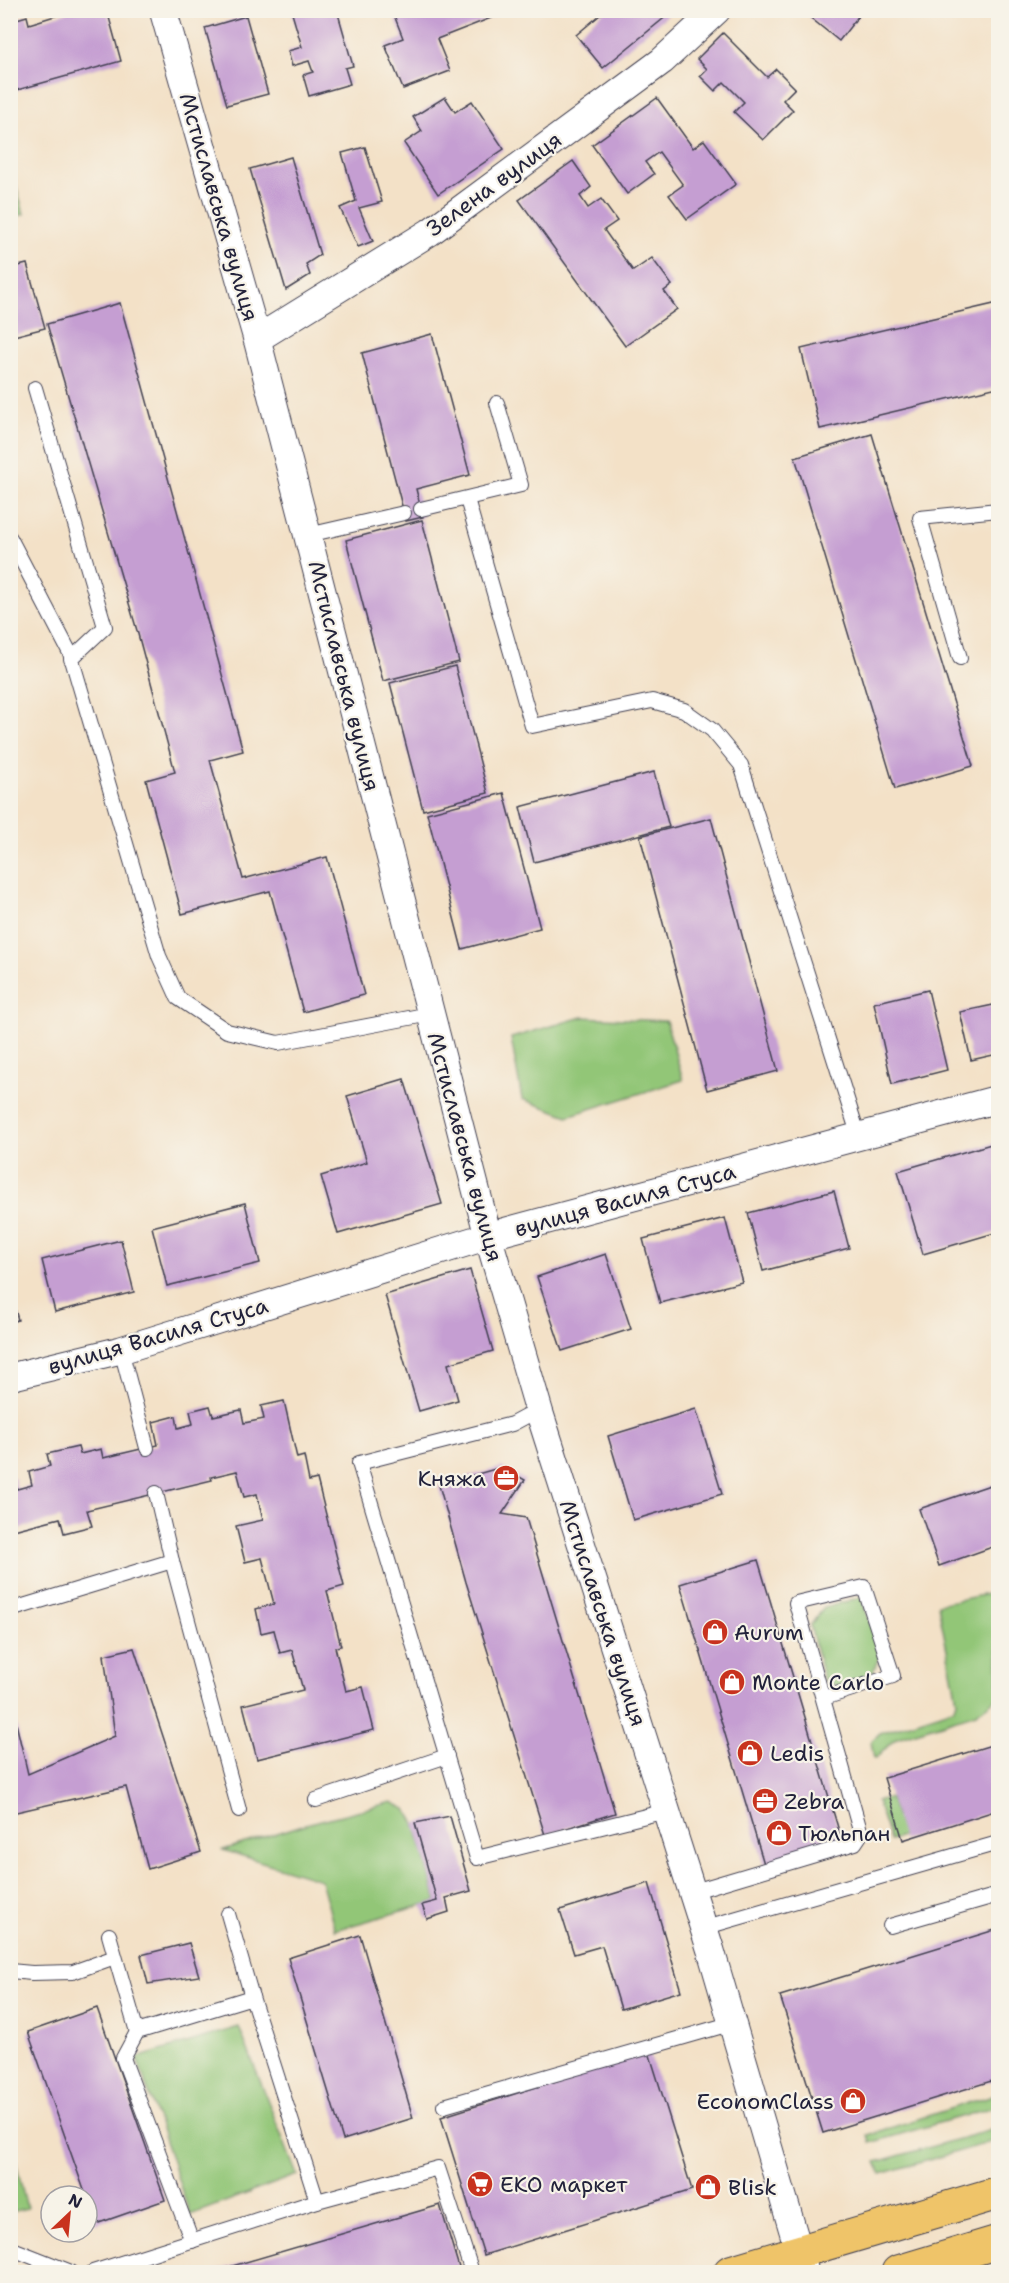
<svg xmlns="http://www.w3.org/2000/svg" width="1009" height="2283" viewBox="0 0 1009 2283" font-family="'Shantell Sans',sans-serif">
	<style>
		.green { fill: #92c677; stroke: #5a7459; stroke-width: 1.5 }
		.building { fill: #c59ed2 }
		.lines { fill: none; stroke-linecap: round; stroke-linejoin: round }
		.service-casing { stroke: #413f50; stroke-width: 16 }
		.minor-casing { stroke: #413f50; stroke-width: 29 }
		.primary-casing { stroke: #413f50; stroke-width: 35 }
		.service { stroke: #fff; stroke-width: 14 }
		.minor { stroke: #fff; stroke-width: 27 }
		.primary { stroke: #efc469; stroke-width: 33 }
		.labels { text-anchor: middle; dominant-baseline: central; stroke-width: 4.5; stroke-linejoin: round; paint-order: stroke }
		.street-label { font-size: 22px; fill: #22223b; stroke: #f7f3e8 }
		.poi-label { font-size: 22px; fill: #22223b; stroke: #f7f3e8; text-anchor: start }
	</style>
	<rect width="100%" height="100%" fill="#f7f3e8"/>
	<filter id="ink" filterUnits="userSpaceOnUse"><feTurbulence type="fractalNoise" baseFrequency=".0167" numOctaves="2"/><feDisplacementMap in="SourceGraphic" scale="12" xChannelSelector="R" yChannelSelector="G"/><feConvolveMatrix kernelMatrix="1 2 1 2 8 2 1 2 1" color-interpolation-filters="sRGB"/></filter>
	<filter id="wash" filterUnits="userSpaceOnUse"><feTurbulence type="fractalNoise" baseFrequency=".008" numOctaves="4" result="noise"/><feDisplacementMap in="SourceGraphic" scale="24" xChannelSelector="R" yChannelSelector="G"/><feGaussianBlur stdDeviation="1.35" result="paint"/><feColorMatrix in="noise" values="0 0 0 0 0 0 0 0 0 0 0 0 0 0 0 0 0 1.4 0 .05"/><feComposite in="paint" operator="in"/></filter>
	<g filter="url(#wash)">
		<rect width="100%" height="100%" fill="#f3e1c7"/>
		<g class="green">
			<path d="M10 164 24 214 11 218H10Z"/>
			<path d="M582 1017 666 1021 683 1080 568 1116 522 1099 511 1038Z"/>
			<path d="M998 1592V1697L976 1713 897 1738C887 1744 883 1754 874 1759L871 1742 880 1733 953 1709 957 1701 938 1604Z"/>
			<path d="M861 1597 880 1654 873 1672 839 1687 824 1681 810 1625 824 1608Z"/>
			<path d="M890 1798 903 1837 890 1840 877 1801Z"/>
			<path d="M392 1802 406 1809 415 1823 437 1901 335 1930 321 1880 223 1850 306 1824Z"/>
			<path d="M239 2027 297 2175 190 2215 137 2058Z"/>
			<path d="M996 2094 998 2106 870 2143 868 2135Z"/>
			<path d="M998 2128V2140L881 2174 876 2162Z"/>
			<path d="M10 2139 27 2208 11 2212H10Z"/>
		</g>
		<g id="blocks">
			<g class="building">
				<path d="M74 10H107L121 61 10 92V21L27 16 29 24Z"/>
				<path d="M291 10H337L353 66 345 68 350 84 309 96 303 75 313 72 309 61 292 66 288 51 302 47Z"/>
				<path d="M392 10H509V11L437 39 450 71 403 89 385 45 403 38Z"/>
				<path d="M606 10H674L603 68 576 35Z"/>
				<path d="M801 10H863L839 41Z"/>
				<path d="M246 16 268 94 227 105 205 28Z"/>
				<path d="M723 33 767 77 776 69 795 88 783 100 793 110 763 140 734 112 744 102 724 82 715 91 700 76 707 69 697 59Z"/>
				<path d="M445 97 455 112 472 101 504 149 438 194 404 143 422 131 413 117Z"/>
				<path d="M657 98 693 148 704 140 736 184 687 219 669 195 683 185 659 152 645 162 654 174 627 194 592 145Z"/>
				<path d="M365 147 382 202 359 208 373 241 358 247 340 208 356 201 342 153Z"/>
				<path d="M291 157 320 255 306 264 310 275 286 290 250 169Z"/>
				<path d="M573 161 591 187 580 196 588 208 601 199 617 221 604 230 633 271 652 258 672 285 664 291 677 309 625 346 519 200Z"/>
				<path d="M27 264 45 328 10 337V268Z"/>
				<path d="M120 303 243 751 210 760 243 879 327 857 364 995 303 1012 270 891 182 914 146 780 175 772 138 634 47 324Z"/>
				<path d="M998 303V387L820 429 801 349Z"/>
				<path d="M432 334 470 475 416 489 423 517 406 521 362 353Z"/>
				<path d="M872 434 973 766 895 789 795 457Z"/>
				<path d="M422 520 459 662 383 681 346 540Z"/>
				<path d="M455 666 488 793 423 810 390 683Z"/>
				<path d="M654 772 669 827 534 862 520 807Z"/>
				<path d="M504 793 540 928 462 949 427 813Z"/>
				<path d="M711 818 778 1071 707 1090 640 836Z"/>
				<path d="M928 990 947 1070 892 1084 874 1003Z"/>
				<path d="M998 1004V1054L971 1060 960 1012Z"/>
				<path d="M404 1079 442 1204 338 1234 321 1176 367 1162 347 1096Z"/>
				<path d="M998 1142V1232L923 1254 898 1171Z"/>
				<path d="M834 1191 849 1248 763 1271 748 1213Z"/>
				<path d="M245 1203 260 1263 167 1286 152 1227Z"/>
				<path d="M725 1218 742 1282 660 1303 643 1239Z"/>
				<path d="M121 1240 134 1292 55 1312 42 1260Z"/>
				<path d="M606 1254 631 1329 562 1351 537 1277Z"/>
				<path d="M470 1270 493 1351 448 1364 458 1400 419 1411 385 1295Z"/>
				<path d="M10 1290 18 1320 10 1322Z"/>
				<path d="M284 1401 297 1458 304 1456 309 1481 317 1479 344 1586 327 1591 341 1646 335 1647 346 1691 363 1687 374 1730 257 1759 243 1705 303 1690 292 1650 280 1653 274 1630 261 1633 256 1609 274 1604 262 1558 245 1562 236 1526 263 1520 257 1494 244 1497 237 1471 211 1477 212 1480 87 1510 92 1526 64 1533 60 1518 10 1531V1478L14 1477 17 1489 32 1485 29 1472 50 1466 47 1454 78 1447 80 1454 101 1449 103 1458 158 1445 153 1422 176 1416 178 1428 193 1424 190 1411 210 1406 213 1416 241 1410 244 1423 264 1419 261 1406Z"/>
				<path d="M696 1409 722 1494 633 1520 608 1436Z"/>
				<path d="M502 1467 525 1480 502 1514 526 1518 615 1813 545 1835 466 1582 439 1485Z"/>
				<path d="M993 1484 998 1500V1524L993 1525 998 1545 939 1566 919 1509Z"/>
				<path d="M758 1560 842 1841 764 1864 680 1584Z"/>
				<path d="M134 1648 201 1852 148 1869 126 1787 12 1813 10 1811V1698L28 1774 115 1736 104 1655Z"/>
				<path d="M998 1743V1810L903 1840 884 1778Z"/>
				<path d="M450 1816 471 1891 446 1898 449 1912 427 1919 422 1905 437 1901 415 1823Z"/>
				<path d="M649 1883 681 1991 621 2009 602 1946 574 1954 560 1910Z"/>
				<path d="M998 1929V2079L823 2133 780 1996Z"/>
				<path d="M360 1935 413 2118 343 2140 288 1958Z"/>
				<path d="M189 1943 199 1976 148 1984 141 1955Z"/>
				<path d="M97 2008 165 2200 96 2224 28 2032Z"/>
				<path d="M649 2052 692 2190 484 2255 441 2117Z"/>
				<path d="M440 2205 460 2271 454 2272H212Z"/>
			</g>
		</g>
	</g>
	<g filter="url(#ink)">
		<use href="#blocks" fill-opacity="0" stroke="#413f50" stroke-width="1.5"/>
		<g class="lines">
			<defs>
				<g id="service">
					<path d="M35 388 105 627 71 659"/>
					<path d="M467 499 532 726 652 701 684 710 712 730 741 765 859 1137"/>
					<path d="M421 509 521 485 497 403"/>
					<path d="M308 535 404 513"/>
					<path d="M10 538 70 653 159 956 178 998 227 1031 278 1043 430 1014"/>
					<path d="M960 658 920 518 998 510"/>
					<path d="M121 1350 147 1448"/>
					<path d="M540 1414 525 1417 512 1424 359 1463 477 1858 666 1811"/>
					<path d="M156 1493 172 1561 239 1810"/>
					<path d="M10 1610 172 1561"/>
					<path d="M316 1800 447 1756"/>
					<path d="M691 1892 855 1843 861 1834 796 1603 864 1587 893 1676 824 1698"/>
					<path d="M228 1914 252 1997"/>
					<path d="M890 1926 998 1895"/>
					<path d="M703 1928 998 1843"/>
					<path d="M109 1935 137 2032"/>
					<path d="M10 1971 32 1973 73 1972 115 1957"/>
					<path d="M444 2106 733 2023"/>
					<path d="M192 2241 123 2058 137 2032 252 1997 317 2201"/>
					<path d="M10 2248 71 2272"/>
					<path d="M93 2272 317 2201 438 2168 472 2272"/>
				</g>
				<g id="minor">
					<path d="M163 10 257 339 488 1236 540 1414 711 1951 805 2272"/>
					<path d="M257 339 430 232 662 61 717 10"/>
					<path d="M10 1377 121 1350 488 1236 998 1099"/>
				</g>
				<g id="primary">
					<path d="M730 2272 998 2193"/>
					<path d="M898 2272 998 2242"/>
				</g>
			</defs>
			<use href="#service" class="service-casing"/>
			<use href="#minor" class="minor-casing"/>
			<use href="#primary" class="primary-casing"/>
			<use href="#service" class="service"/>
			<use href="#minor" class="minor"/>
			<use href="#primary" class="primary"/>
		</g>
	</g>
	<defs>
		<symbol id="office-disc" viewBox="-11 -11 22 22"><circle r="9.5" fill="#c8321e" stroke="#f7f3e8"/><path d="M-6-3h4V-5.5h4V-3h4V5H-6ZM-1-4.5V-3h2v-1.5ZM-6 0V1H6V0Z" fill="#fff"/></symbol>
		<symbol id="shop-disc" viewBox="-11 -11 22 22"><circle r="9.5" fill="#c8321e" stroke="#f7f3e8"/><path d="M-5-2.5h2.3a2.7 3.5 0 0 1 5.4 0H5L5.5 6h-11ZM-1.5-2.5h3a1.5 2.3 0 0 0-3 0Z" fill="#fff"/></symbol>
		<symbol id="supermarket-disc" viewBox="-11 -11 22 22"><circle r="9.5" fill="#c8321e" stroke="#f7f3e8"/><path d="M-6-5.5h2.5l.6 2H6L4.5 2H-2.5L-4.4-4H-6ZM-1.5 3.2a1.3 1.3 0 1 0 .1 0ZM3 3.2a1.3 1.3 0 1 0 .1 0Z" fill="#fff"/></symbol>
	</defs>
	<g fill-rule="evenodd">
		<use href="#office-disc" x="491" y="1463" width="30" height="30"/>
		<use href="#shop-disc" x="700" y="1617" width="30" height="30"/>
		<use href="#shop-disc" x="717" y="1667" width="30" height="30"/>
		<use href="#shop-disc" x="735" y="1738" width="30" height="30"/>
		<use href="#office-disc" x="750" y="1786" width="30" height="30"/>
		<use href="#shop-disc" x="764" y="1818" width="30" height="30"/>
		<use href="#shop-disc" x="838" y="2086" width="30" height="30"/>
		<use href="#supermarket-disc" x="465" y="2169" width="30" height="30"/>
		<use href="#shop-disc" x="693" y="2172" width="30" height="30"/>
	</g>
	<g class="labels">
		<g class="street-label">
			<text transform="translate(494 184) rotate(-36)">Зелена вулиця</text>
			<text transform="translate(219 207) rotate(74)">Мстиславська вулиця</text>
			<text transform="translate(344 676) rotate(76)">Мстиславська вулиця</text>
			<text transform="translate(465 1147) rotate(75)">Мстиславська вулиця</text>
			<text transform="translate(625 1200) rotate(-15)">вулиця Василя Стуса</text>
			<text transform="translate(158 1336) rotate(-16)">вулиця Василя Стуса</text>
			<text transform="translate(603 1613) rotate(72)">Мстиславська вулиця</text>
		</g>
		<g class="poi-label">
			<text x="486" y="1478" text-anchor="end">Княжа</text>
			<text x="734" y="1632">Aurum</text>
			<text x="752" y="1682">Monte Carlo</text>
			<text x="770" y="1753">Ledis</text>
			<text x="784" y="1801">Zebra</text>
			<text x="798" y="1833">Тюльпан</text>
			<text x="834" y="2101" text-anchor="end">EconomClass</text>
			<text x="500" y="2184">ЕКО маркет</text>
			<text x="728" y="2187">Blisk</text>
		</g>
	</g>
	<rect width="1009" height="2283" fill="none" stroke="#f7f3e8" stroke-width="36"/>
	<g transform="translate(69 2214) rotate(26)"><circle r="28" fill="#f7f3e8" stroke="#a29fa3" stroke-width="1.5"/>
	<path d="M0-4.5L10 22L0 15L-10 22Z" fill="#c8321e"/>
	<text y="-9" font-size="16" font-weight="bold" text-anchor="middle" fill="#22223b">N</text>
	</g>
</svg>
